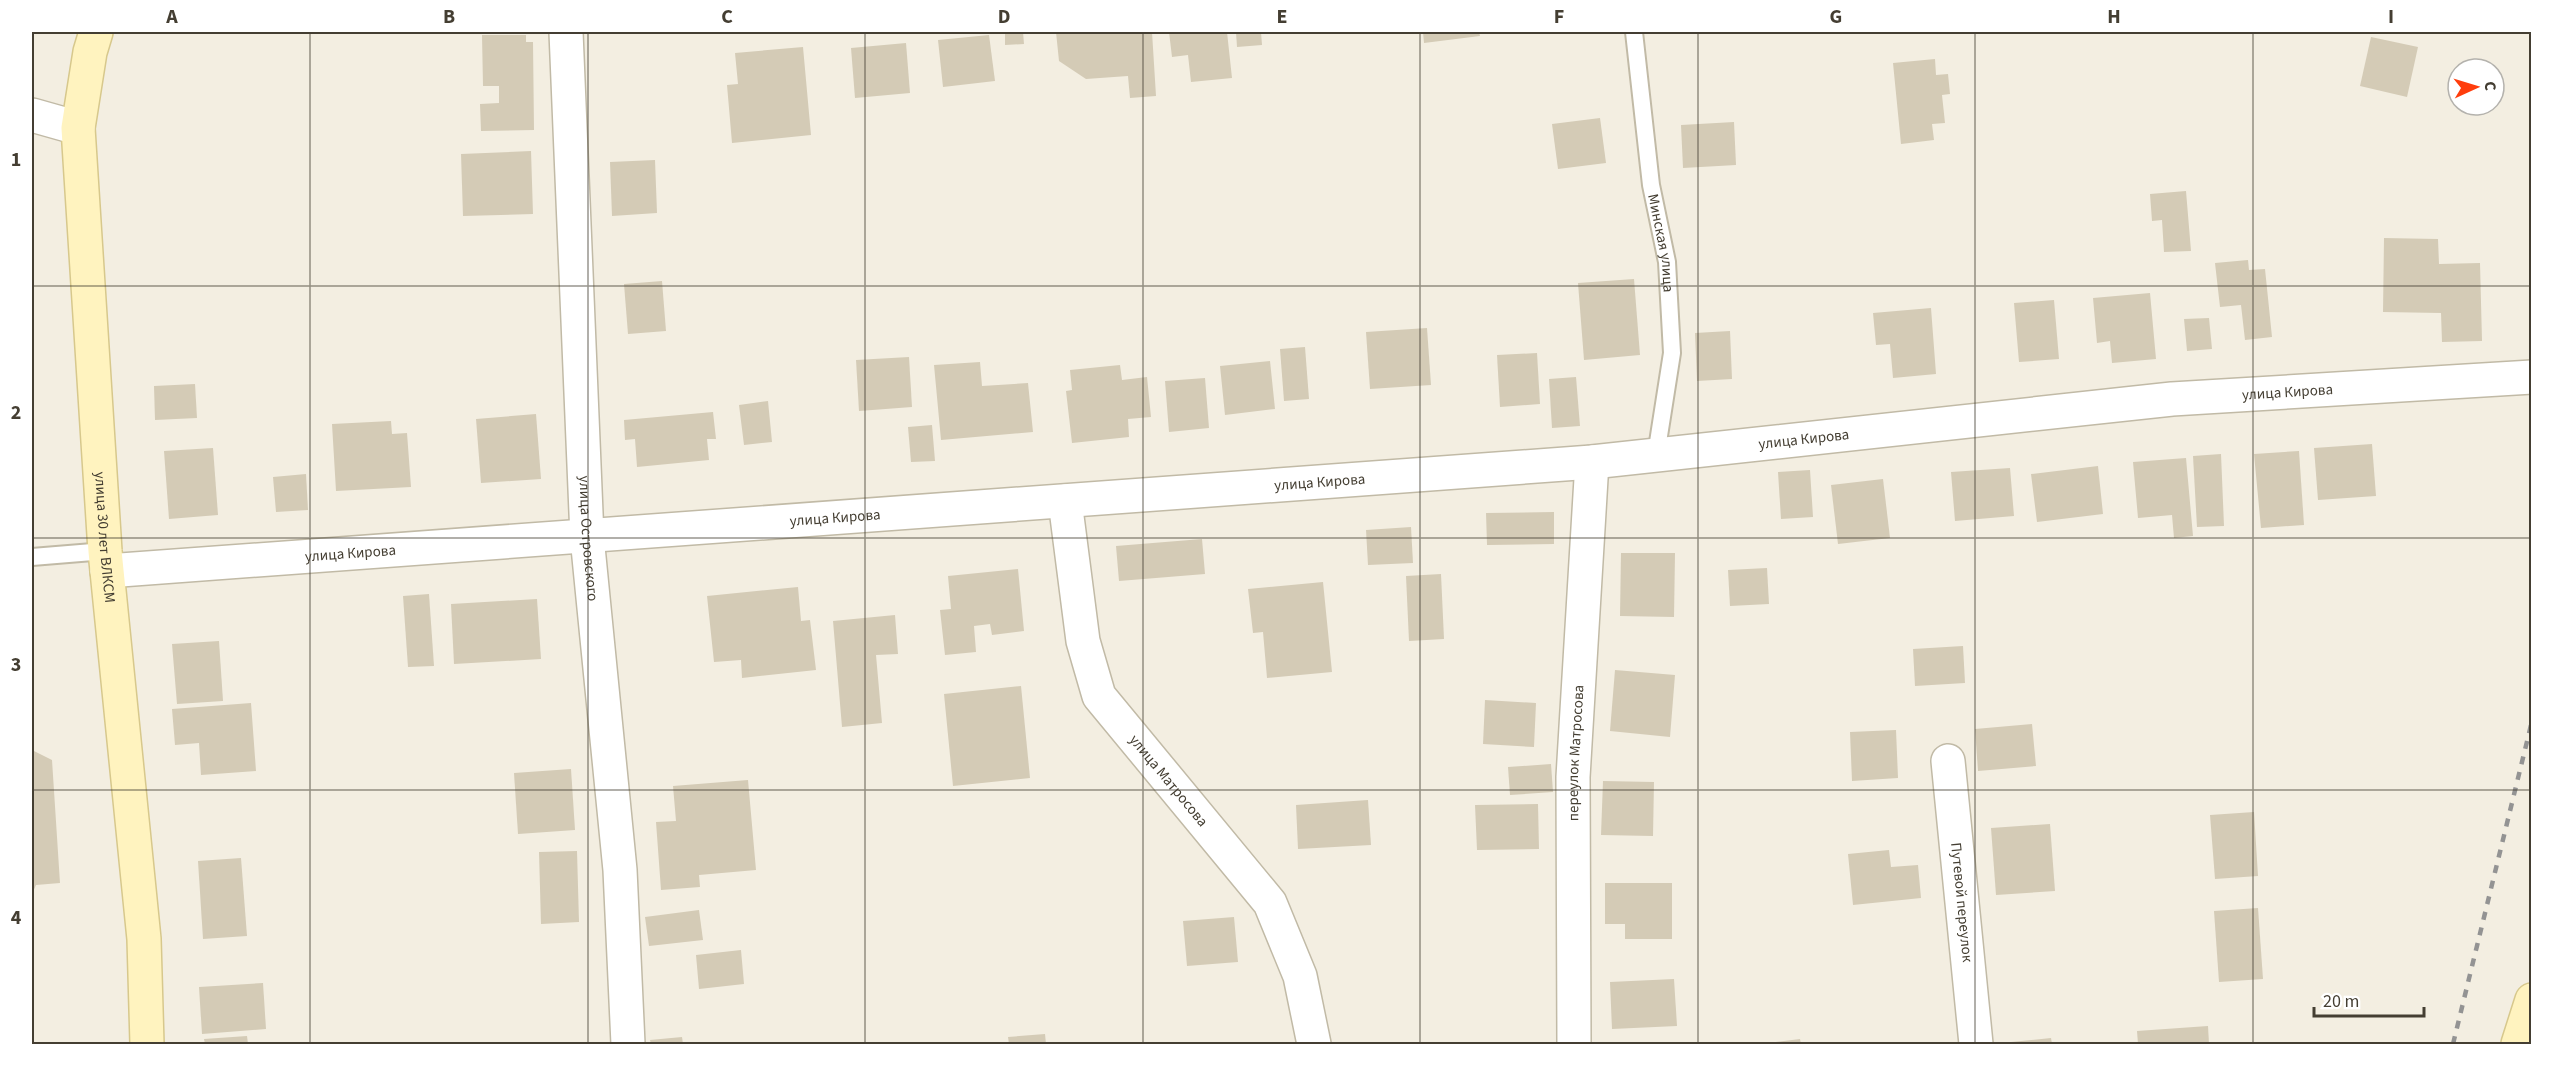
<svg xmlns="http://www.w3.org/2000/svg" width="2563" height="1076" viewBox="0 0 2563 1076" font-family="'Source Sans 3',sans-serif">
	<style>
		.building { fill: #d4cbb6 }
		.lines { fill: none; stroke-linecap: round; stroke-linejoin: round }
		.lane-casing { stroke: #c1baa6; stroke-width: 20 }
		.street-casing { stroke: #c1baa6; stroke-width: 36 }
		.secondary-casing { stroke: #d7c88c; stroke-width: 36 }
		.lane { stroke: #fff; stroke-width: 16 }
		.street { stroke: #fff; stroke-width: 33 }
		.secondary { stroke: #fff3bf; stroke-width: 33 }
		.rail { stroke: #939393; stroke-width: 4.5; stroke-dasharray: 8 8; stroke-linecap: butt }
		.grid { fill: none; stroke: #443e32; stroke-width: 1.5; stroke-opacity: 0.55 }
		.labels { text-anchor: middle; dominant-baseline: central; stroke-width: 6; stroke-linejoin: round; paint-order: stroke }
		.street-label { font-size: 15px; fill: #443e32; stroke: #fff }
		.neatline { fill: none; stroke: #443e32; stroke-width: 2 }
		.grid-label { font-size: 20px; text-anchor: middle; font-weight: bold; fill: #443e32 }
	</style>
	<rect width="100%" height="100%" fill="#f3eee1"/>
	<g class="building">
		<path d="M1005 32H1023L1024 44 1005 45Z"/>
		<path d="M1056 32H1152L1156 96 1130 98 1128 76 1086 79 1059 61Z"/>
		<path d="M1169 32H1227L1232 78 1191 82 1188 55 1172 57Z"/>
		<path d="M1236 32H1261L1262 45 1237 47Z"/>
		<path d="M1423 32H1479L1480 36 1424 43Z"/>
		<path d="M482 35H526V42H533L534 130 481 131 480 104 499 103V86H483Z"/>
		<path d="M989 35 995 81 943 87 938 40Z"/>
		<path d="M2371 37 2418 47 2407 97 2360 86Z"/>
		<path d="M906 43 910 93 855 98 851 48Z"/>
		<path d="M803 47 811 135 732 143 727 85 738 84 735 53Z"/>
		<path d="M1935 59 1936 75 1948 74 1950 94 1942 95 1945 123 1932 124 1934 140 1901 144 1893 63Z"/>
		<path d="M1600 118 1606 163 1558 169 1552 124Z"/>
		<path d="M1734 122 1736 165 1683 168 1681 125Z"/>
		<path d="M531 151 533 214 463 216 461 154Z"/>
		<path d="M655 160 657 213 612 216 610 162Z"/>
		<path d="M2186 191 2191 251 2164 252 2162 220 2152 221 2150 194Z"/>
		<path d="M2384 238 2438 239 2439 264 2480 263 2482 341 2442 342 2441 313 2383 312Z"/>
		<path d="M2248 260 2249 270 2265 269 2272 337 2245 340 2241 305 2220 307 2215 263Z"/>
		<path d="M1634 279 1640 355 1584 360 1578 283Z"/>
		<path d="M662 281 666 331 628 334 624 284Z"/>
		<path d="M2150 293 2156 359 2112 363 2110 341 2097 343 2093 298Z"/>
		<path d="M2054 300 2059 359 2019 362 2014 303Z"/>
		<path d="M1931 308 1936 374 1893 378 1890 344 1876 345 1873 313Z"/>
		<path d="M2209 318 2212 349 2187 351 2184 319Z"/>
		<path d="M1427 328 1431 385 1370 389 1366 332Z"/>
		<path d="M1730 331 1732 379 1697 381 1695 333Z"/>
		<path d="M1305 347 1309 399 1284 401 1280 349Z"/>
		<path d="M1537 353 1540 404 1500 407 1497 355Z"/>
		<path d="M909 357 912 407 859 411 856 360Z"/>
		<path d="M1270 361 1275 409 1225 415 1220 366Z"/>
		<path d="M980 362 982 386 1028 383 1033 432 941 440 934 365Z"/>
		<path d="M1120 365 1122 380 1147 377 1151 417 1128 419 1129 437 1072 443 1066 391 1072 390 1070 370Z"/>
		<path d="M1576 377 1580 426 1552 428 1549 379Z"/>
		<path d="M1205 378 1209 428 1169 432 1165 381Z"/>
		<path d="M195 384 197 418 155 420 154 386Z"/>
		<path d="M768 401 772 442 744 445 739 405Z"/>
		<path d="M713 412 716 439H707L709 460 637 467 635 439 625 440 624 420Z"/>
		<path d="M536 414 541 479 481 483 476 419Z"/>
		<path d="M391 421 392 434 407 433 411 487 336 491 332 424Z"/>
		<path d="M932 425 935 461 911 462 908 427Z"/>
		<path d="M2372 444 2376 496 2318 500 2314 448Z"/>
		<path d="M213 448 218 515 169 519 164 451Z"/>
		<path d="M2299 451 2304 525 2261 528 2254 454Z"/>
		<path d="M2221 454 2224 526 2197 527 2193 456Z"/>
		<path d="M2186 458 2193 536 2174 538 2172 515 2138 518 2133 462Z"/>
		<path d="M2098 466 2103 514 2037 522 2031 474Z"/>
		<path d="M2010 468 2014 516 1955 521 1951 472Z"/>
		<path d="M1810 470 1813 517 1781 519 1778 472Z"/>
		<path d="M306 474 308 510 276 512 273 477Z"/>
		<path d="M1883 479 1890 538 1838 544 1831 485Z"/>
		<path d="M1554 512V544L1487 545 1486 513Z"/>
		<path d="M1411 527 1413 563 1368 565 1366 530Z"/>
		<path d="M1202 539 1205 574 1119 581 1116 546Z"/>
		<path d="M1621 553H1675L1674 617 1620 616Z"/>
		<path d="M1767 568 1769 604 1730 606 1728 570Z"/>
		<path d="M1018 569 1024 631 992 635 990 624 974 626 976 652 945 655 940 610 951 609 948 576Z"/>
		<path d="M1441 574 1444 639 1409 641 1406 576Z"/>
		<path d="M1323 582 1332 672 1267 678 1263 632 1253 633 1248 589Z"/>
		<path d="M798 587 801 621 810 620 816 670 742 678 741 660 714 662 707 596Z"/>
		<path d="M429 594 434 666 408 667 403 596Z"/>
		<path d="M537 599 541 659 454 664 451 604Z"/>
		<path d="M895 615 898 654 876 655 882 723 842 727 833 621Z"/>
		<path d="M219 641 223 701 177 704 172 644Z"/>
		<path d="M1963 646 1965 683 1915 686 1913 649Z"/>
		<path d="M1615 670 1675 675 1670 737 1610 731Z"/>
		<path d="M1021 686 1030 778 953 786 944 694Z"/>
		<path d="M1485 700 1536 703 1534 747 1483 744Z"/>
		<path d="M251 703 256 771 201 775 199 743 175 745 172 709Z"/>
		<path d="M2032 724 2036 766 1978 771 1975 729Z"/>
		<path d="M1896 730 1898 778 1852 781 1850 732Z"/>
		<path d="M32 750 52 760 60 883 36 885 32 894Z"/>
		<path d="M1551 764 1553 792 1510 795 1508 767Z"/>
		<path d="M571 769 575 830 518 834 514 773Z"/>
		<path d="M748 780 756 870 699 875 700 887 661 890 656 822 676 821 673 786Z"/>
		<path d="M1603 781 1654 782 1653 836 1601 835Z"/>
		<path d="M1368 800 1371 845 1298 849 1296 805Z"/>
		<path d="M1538 804 1539 849 1477 850 1475 805Z"/>
		<path d="M2254 812 2258 876 2215 879 2210 815Z"/>
		<path d="M2050 824 2055 891 1996 895 1991 828Z"/>
		<path d="M1889 850 1891 867 1918 865 1921 898 1853 905 1848 854Z"/>
		<path d="M577 851 579 922 541 924 539 852Z"/>
		<path d="M241 858 247 936 203 939 198 861Z"/>
		<path d="M1605 883H1672V939H1625V924H1605Z"/>
		<path d="M2258 908 2263 979 2219 982 2214 911Z"/>
		<path d="M699 910 703 940 649 946 645 917Z"/>
		<path d="M1234 917 1238 962 1187 966 1183 921Z"/>
		<path d="M741 950 744 984 699 989 696 955Z"/>
		<path d="M1674 979 1677 1026 1612 1029 1610 982Z"/>
		<path d="M263 983 266 1029 202 1034 199 987Z"/>
		<path d="M2208 1026 2209 1044H2138L2137 1031Z"/>
		<path d="M1045 1034 1046 1044H1009L1008 1037Z"/>
		<path d="M247 1036 248 1044H205L204 1039Z"/>
		<path d="M682 1037 683 1044H651L650 1040Z"/>
		<path d="M2051 1038 2052 1044H2011V1042Z"/>
		<path d="M1800 1039 1801 1044H1767V1043Z"/>
	</g>
	<g class="lines">
		<defs>
			<g id="lane">
				<path id="s1" d="M1634 32 1651 185 1667 262 1672 353 1656 455"/>
				<path d="M32 557 105 551"/>
			</g>
			<g id="street">
				<path id="s2" d="M566 32 587 537 620 870 628 1044"/>
				<path d="M32 115 78 128"/>
				<path id="s3" d="M1065 501 1083 641 1099 696 1270 903 1300 976 1314 1044"/>
				<path id="s4" d="M107 571 1592 462 2172 399 2532 377"/>
				<path id="s5" d="M1948 761 1976 1044"/>
				<path id="s6" d="M1574 1044 1573 777 1592 462"/>
			</g>
			<g id="secondary">
				<path id="s7" d="M96 32 90 52 78 128 105 551 144 939 147 1044"/>
				<path d="M2518 1044 2532 1000"/>
			</g>
		</defs>
		<use href="#lane" class="lane-casing"/>
		<use href="#street" class="street-casing"/>
		<use href="#secondary" class="secondary-casing"/>
		<use href="#lane" class="lane"/>
		<use href="#street" class="street"/>
		<use href="#secondary" class="secondary"/>
		<path class="rail" d="M2453 1044 2532 721"/>
	</g>
	<path class="grid" d="M310 32V1044M588 32V1044M865 32V1044M1143 32V1044M1420 32V1044M1698 32V1044M1975 32V1044M2253 32V1044M32 286H2532M32 538H2532M32 790H2532"/>
	<g class="labels">
		<g class="street-label">
			<text stroke="none"><textPath href="#s1" startOffset="213">Минская улица</textPath></text>
			<text stroke="none"><textPath href="#s4" startOffset="2188">улица Кирова</textPath></text>
			<text stroke="none"><textPath href="#s4" startOffset="1702">улица Кирова</textPath></text>
			<text stroke="none"><textPath href="#s4" startOffset="1216">улица Кирова</textPath></text>
			<text stroke="none"><textPath href="#s4" startOffset="730">улица Кирова</textPath></text>
			<text stroke="none"><textPath href="#s7" startOffset="508">улица 30 лет ВЛКСМ</textPath></text>
			<text stroke="none"><textPath href="#s2" startOffset="507">улица Островского</textPath></text>
			<text stroke="none"><textPath href="#s4" startOffset="244">улица Кирова</textPath></text>
			<text stroke="none"><textPath href="#s6" startOffset="291">переулок Матросова</textPath></text>
			<text stroke="none"><textPath href="#s3" startOffset="308">улица Матросова</textPath></text>
			<text stroke="none"><textPath href="#s5" startOffset="142">Путевой переулок</textPath></text>
		</g>
	</g>
	<rect width="2563" height="1076" fill="none" stroke="#ffffff" stroke-width="66"/>
	<g transform="translate(2476 87) rotate(86)"><circle r="28" fill="#ffffff" stroke="#b4b2ad" stroke-width="1.5"/>
	<path d="M0-4.5L10 22L0 15L-10 22Z" fill="#ff3d0c"/>
	<text y="-9" font-size="16" font-weight="bold" text-anchor="middle" fill="#443e32">С</text>
	</g>
	<path d="M2314 1007v9h110v-9" fill="none" stroke="#443e32" stroke-width="3"/>
	<text x="2323" y="1007" font-size="18" fill="#443e32" stroke="#ffffff" stroke-width="4.5" paint-order="stroke">20 m</text>
	<rect x="33" y="33" width="2497" height="1010" class="neatline"/>
	<g class="grid-label">
		<text x="172" y="23">A</text>
		<text x="449" y="23">B</text>
		<text x="727" y="23">C</text>
		<text x="1004" y="23">D</text>
		<text x="1282" y="23">E</text>
		<text x="1559" y="23">F</text>
		<text x="1836" y="23">G</text>
		<text x="2114" y="23">H</text>
		<text x="2391" y="23">I</text>
		<text x="16" y="166">1</text>
		<text x="16" y="419">2</text>
		<text x="16" y="671">3</text>
		<text x="16" y="924">4</text>
	</g>
</svg>
